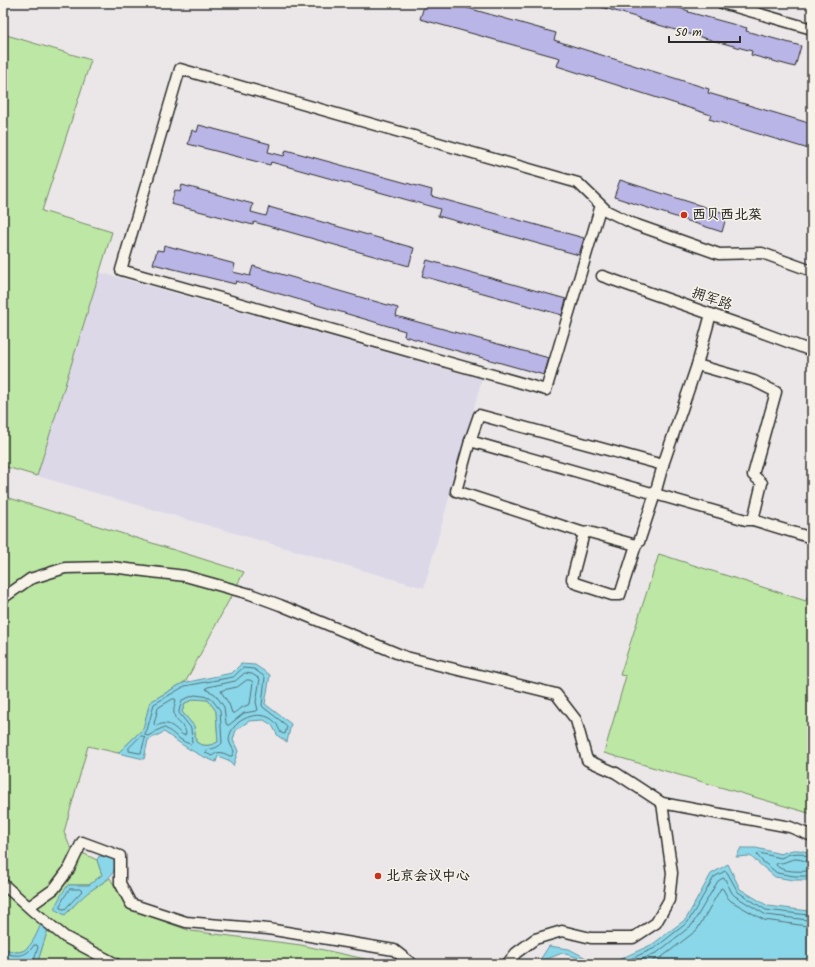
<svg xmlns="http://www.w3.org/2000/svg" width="815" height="967" viewBox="0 0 815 967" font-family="Kalam,'LXGW WenKai TC',sans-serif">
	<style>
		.built { fill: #dcd8e8 }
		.green { fill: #bde7a4; stroke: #748968 }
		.water { fill: #8ad7e9; stroke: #64929d; fill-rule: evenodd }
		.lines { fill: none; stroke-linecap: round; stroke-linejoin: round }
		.shore { stroke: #517077; stroke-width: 1 }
		.building { fill: #bab5e7; stroke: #2b2b2b }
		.minor-casing { stroke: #2b2b2b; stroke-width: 13 }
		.minor { stroke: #f7f3e8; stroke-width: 10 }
		.poi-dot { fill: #c8321e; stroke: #f7f3e8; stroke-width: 1.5 }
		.labels { text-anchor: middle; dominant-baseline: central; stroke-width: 3; stroke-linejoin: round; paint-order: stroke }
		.poi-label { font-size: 14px; font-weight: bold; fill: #2b2b2b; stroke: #f7f3e8; text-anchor: start }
		.street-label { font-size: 14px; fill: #2b2b2b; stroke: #f7f3e8 }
	</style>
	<rect width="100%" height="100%" fill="#ebe7e8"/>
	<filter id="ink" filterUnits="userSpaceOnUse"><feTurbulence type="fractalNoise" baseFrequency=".025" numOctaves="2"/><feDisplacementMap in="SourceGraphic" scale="8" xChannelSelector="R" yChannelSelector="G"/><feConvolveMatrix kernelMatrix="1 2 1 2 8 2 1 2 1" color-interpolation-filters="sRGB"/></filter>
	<g filter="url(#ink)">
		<path class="built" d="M99 272 482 379 424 588 37 476Z"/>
		<g class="green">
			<path d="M3 34 91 60 42 211 112 232 37 476 3 466Z"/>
			<path d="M3 496 244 572 186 681 150 702 143 729 118 753 88 746 64 832 70 847 97 860 102 875 89 885H68L65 915 85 894 110 878 127 908 191 931 301 945 388 964H37L48 929 41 925C36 935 30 953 16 952 12 951 7 950 3 948Z"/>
			<path d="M659 554 806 601 812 582V814L604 753 626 676 620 675Z"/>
			<path d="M195 699 208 700 216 711 218 742C210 746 204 747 196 742L194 726 182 712 185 703Z"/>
		</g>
		<g class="water">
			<path d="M241 664 255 665 270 675 265 704 291 724 287 742 278 736 272 725 264 720 249 721 236 730 233 740 238 751 233 766 228 760 218 756 216 762C195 754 182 745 164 732L148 740 144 759 118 753 143 729 150 702 183 683 232 673ZM195 699 208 700 216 711 218 742C210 746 204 747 196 742L194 726 182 712 185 703Z"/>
			<path d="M741 848H756L781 854C794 848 799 849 812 854V880H793L775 877 750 856 736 857Z"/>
			<path d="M99 856 116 859C116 881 98 883 85 895 78 901 71 908 65 915L54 909 61 895 68 885H89L102 875 97 860Z"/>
			<path d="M728 864 740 889 768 906 809 911 812 910V964H581L579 958 562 953 538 963 549 946 569 949 590 960 616 961 653 944 686 919 711 874Z"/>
			<path d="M41 924 48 929 37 964H3V948C7 950 12 951 16 952 30 953 36 935 41 924Z"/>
		</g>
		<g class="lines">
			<g class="shore">
				<path d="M243 668 254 669 265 677 262 705 263 707 286 725 287 727 285 734 281 733C279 730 278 725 275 722 261 707 231 719 229 739 229 743 232 747 234 751L232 756H230C223 753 219 750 212 756L206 753 205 752 206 750C212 749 218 748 222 743L220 710 210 697 195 695 182 700 179 711V713L191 728 192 743 191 744C182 743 174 733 165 728H162L148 736 145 735V733L147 730 154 704 185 686 233 677Z"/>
				<path d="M245 673 252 674 260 679 256 702 258 710 256 711 244 713 229 725H227L226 723 224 707 215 694 207 690 206 688 208 687 235 681Z"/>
				<path d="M247 680H250L253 682 250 704 243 707 234 713H232L229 704 222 693 221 691 223 690 237 687Z"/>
				<path d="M173 699H175L176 700C175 705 173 709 174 714 175 722 185 725 186 733L185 735H183C173 727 169 720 156 726L154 724 158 708Z"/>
				<path d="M141 736H143L145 738 141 753H139L129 751V748Z"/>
				<path d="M812 858 799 853 790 854 781 858 759 853 757 855 762 861 777 873 794 876H812"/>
				<path d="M812 863C806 862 802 859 796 859 789 859 785 864 777 863L776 865C782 873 802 871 812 871"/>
				<path d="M70 889H80L82 891 65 909H63L60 908C61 901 66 894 70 889Z"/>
				<path d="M3 953C16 956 26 958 34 945H37L38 947 33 964"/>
				<path d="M619 964 655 948 688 922 714 877 725 871 727 872 738 892 766 910 808 915 812 914"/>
				<path d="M631 964 658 952 692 925 718 881 723 878 725 879 732 893 735 896 766 915 808 920H812"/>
				<path d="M646 964 662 957 697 930 721 888 723 889 728 898 731 901 764 920 807 926H812"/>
			</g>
		</g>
		<g class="building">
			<path d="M425 3H450L556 33 554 40 709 89 708 93 812 124V150L709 119 711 115 557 66 560 58 420 19Z"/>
			<path d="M595 3H662L689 11 688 12 747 28 746 31 801 46 795 67 751 55 752 51 682 32 639 19V18L594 5Z"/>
			<path d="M199 125 270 144 268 152 284 156 286 150 432 190 431 196 584 238 579 255 438 216 440 209 271 162 270 165 188 144 192 130 197 132Z"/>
			<path d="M620 180 727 214 722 232 614 197Z"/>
			<path d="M182 185 253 204 251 212 266 216 269 207 414 248 409 266 254 222 253 225 171 204 175 190 180 192Z"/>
			<path d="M164 245 235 264 233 272 250 276 253 266 398 308 396 316 549 358 544 375 404 336 405 331 236 281 235 284 153 264 157 250 163 251Z"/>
			<path d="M427 260 566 299 562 315 422 276Z"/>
		</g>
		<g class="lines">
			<defs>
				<g id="minor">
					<path d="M722 3 812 29"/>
					<path d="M601 205 546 390 121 270 180 69 578 183 607 211 634 224 719 254 762 253 812 271"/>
					<path d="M602 276 750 328 812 351"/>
					<path d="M697 365 754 381 776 392 753 475 762 483 753 520"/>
					<path d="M470 441 746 520H753L812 538"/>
					<path d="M584 533 572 579 575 583 612 595H620L636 545 639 542 655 494 663 465 697 365 711 314"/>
					<path d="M636 545 589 532 584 533 456 491 470 441 479 415 663 465"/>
					<path d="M3 598 30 579 65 568 111 567 185 576 250 594 280 605 406 657 556 694 576 720 587 760 616 773 662 803 790 827 812 836"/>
					<path d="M3 884 33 911 65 937 116 964"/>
					<path d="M30 906 54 889 69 869 82 842 120 856V883L131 904 186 922 268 929 394 950 412 964"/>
					<path d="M507 964 516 953 535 939 562 931 591 938H633L656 923 669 900 672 873 662 803"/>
				</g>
			</defs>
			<use href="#minor" class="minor-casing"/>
			<use href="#minor" class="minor"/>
		</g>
	</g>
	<g class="poi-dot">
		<circle cx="684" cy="215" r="4"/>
		<circle cx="378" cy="876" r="4"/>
	</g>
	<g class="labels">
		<g class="poi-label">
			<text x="692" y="215">西贝西北菜</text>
			<text x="386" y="876">北京会议中心</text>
		</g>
		<g class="street-label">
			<text transform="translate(712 299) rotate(19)">拥军路</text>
		</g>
	</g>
	<rect width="815" height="967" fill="none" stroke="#f7f3e8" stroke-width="16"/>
	<rect x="8" y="8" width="799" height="951" fill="none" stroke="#2b2b2b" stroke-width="1.5" filter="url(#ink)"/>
	<path d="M669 36v6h71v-6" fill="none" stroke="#2b2b2b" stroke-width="2"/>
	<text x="675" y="36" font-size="12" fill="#2b2b2b" stroke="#f7f3e8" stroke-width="3" paint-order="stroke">50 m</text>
</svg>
